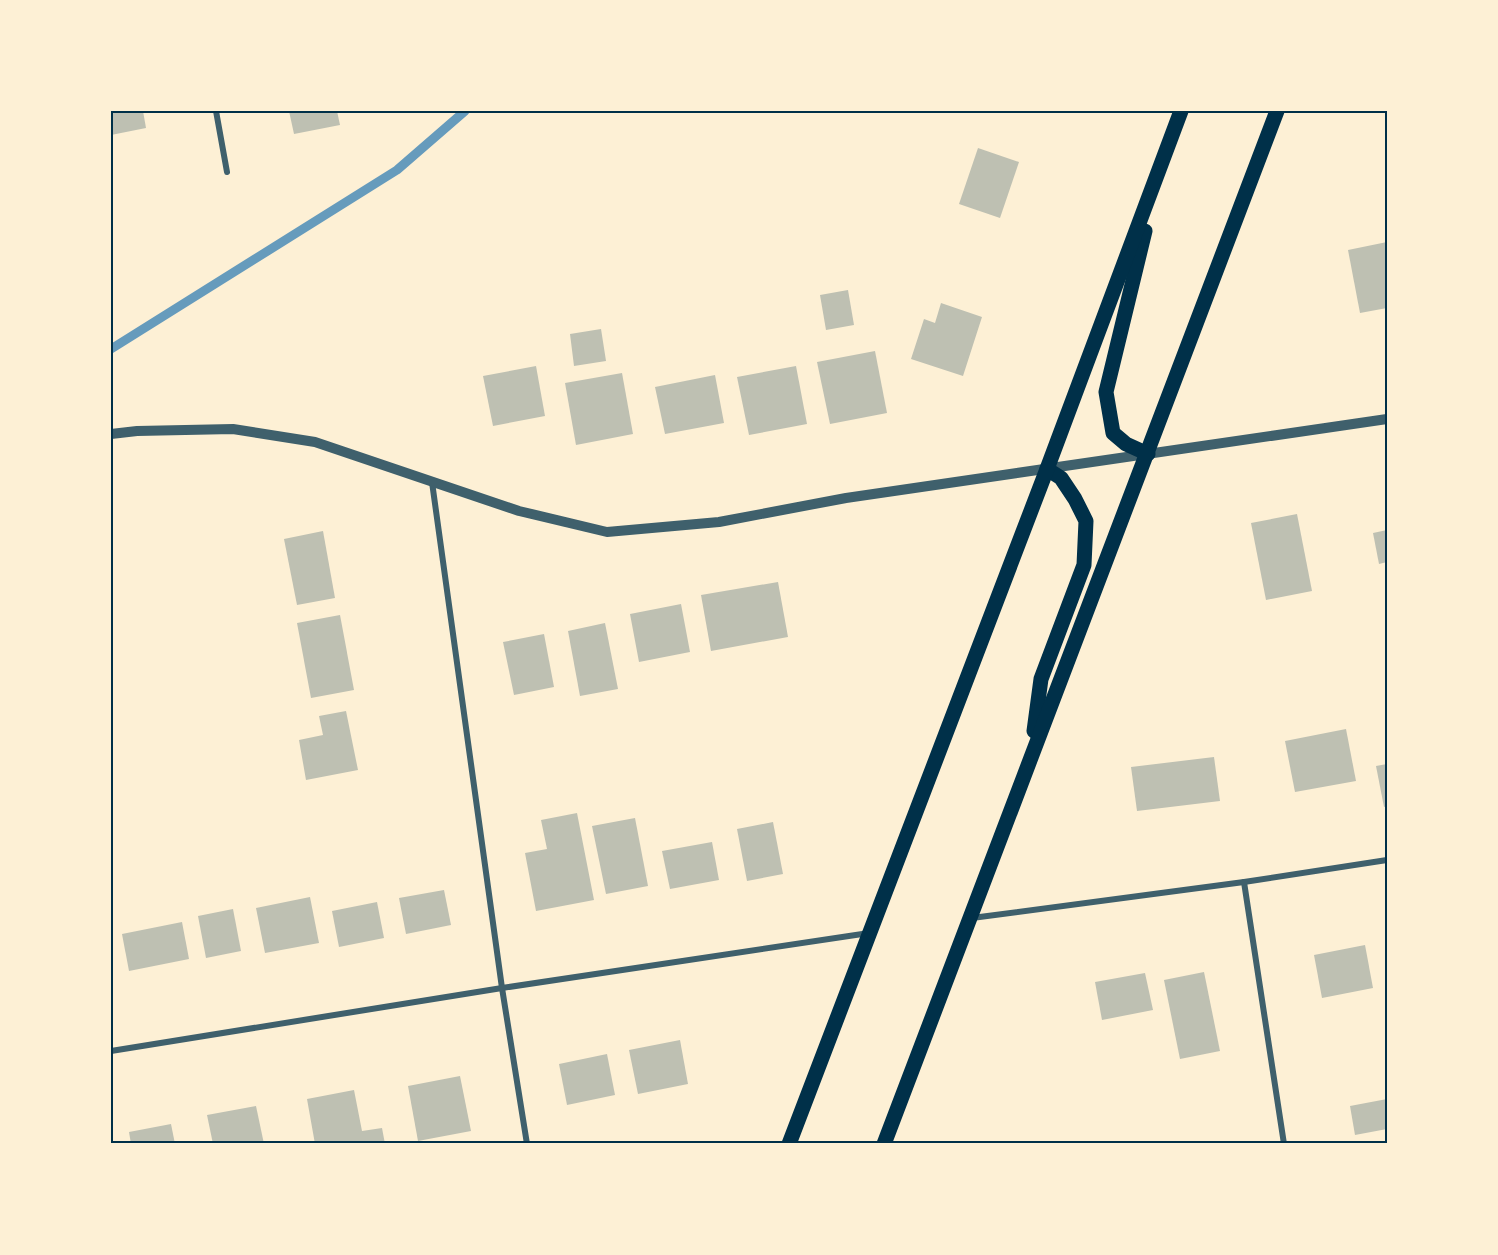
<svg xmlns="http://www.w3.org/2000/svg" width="1498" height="1255" viewBox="0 0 1498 1255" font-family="'Source Sans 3',sans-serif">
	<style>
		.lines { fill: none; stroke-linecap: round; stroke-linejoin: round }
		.stream { stroke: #669bbc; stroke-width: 9 }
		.building { fill: #bec0b2 }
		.minor { stroke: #3f606c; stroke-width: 6 }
		.tertiary { stroke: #3f606c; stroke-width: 10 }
		.primary { stroke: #003049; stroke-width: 15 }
		.neatline { fill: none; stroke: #003049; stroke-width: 2 }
	</style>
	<rect width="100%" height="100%" fill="#fdf0d5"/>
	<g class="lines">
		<path class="stream" d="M111 349 397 170 465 111"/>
	</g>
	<g class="building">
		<path d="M111 111H143L146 128 111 135Z"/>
		<path d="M289 111H337L340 125 294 134Z"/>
		<path d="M978 148 1019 162 1000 218 959 204Z"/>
		<path d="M1387 242V308L1360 313 1348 250Z"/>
		<path d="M848 290 854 325 826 330 820 295Z"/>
		<path d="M941 303 982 317 963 376 911 359 924 319 935 323Z"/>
		<path d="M601 329 606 361 574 366 570 334Z"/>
		<path d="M875 351 887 413 830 424 817 362Z"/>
		<path d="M536 366 545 416 493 426 483 376Z"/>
		<path d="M796 366 807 424 749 435 737 377Z"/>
		<path d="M622 373 633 434 576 445 565 383Z"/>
		<path d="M715 375 724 423 665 434 655 387Z"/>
		<path d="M1297 514 1312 591 1266 600 1251 523Z"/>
		<path d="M1387 530V562L1379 564 1373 533Z"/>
		<path d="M323 531 335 598 297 605 284 539Z"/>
		<path d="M778 582 788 637 711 651 701 595Z"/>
		<path d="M681 604 690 652 639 662 630 614Z"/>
		<path d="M340 615 354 690 311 698 297 623Z"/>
		<path d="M605 623 618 689 580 696 568 631Z"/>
		<path d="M544 634 554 687 514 695 503 642Z"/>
		<path d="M346 711 358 770 306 780 299 740 323 735 319 716Z"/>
		<path d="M1346 729 1356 781 1295 792 1285 741Z"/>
		<path d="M1214 757 1220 801 1137 811 1131 767Z"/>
		<path d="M1387 764V806L1384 807 1376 766Z"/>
		<path d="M577 813 594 900 536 911 525 853 547 849 541 820Z"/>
		<path d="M635 818 648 886 606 894 592 826Z"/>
		<path d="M773 822 783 874 747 881 737 829Z"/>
		<path d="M712 842 719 880 670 889 662 851Z"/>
		<path d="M444 890 451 925 406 934 399 898Z"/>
		<path d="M310 897 319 943 265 953 256 908Z"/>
		<path d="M377 902 384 938 339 947 332 911Z"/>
		<path d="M233 909 241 951 206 958 198 916Z"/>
		<path d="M182 922 189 959 129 971 122 934Z"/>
		<path d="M1365 945 1373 988 1322 998 1314 955Z"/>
		<path d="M1204 972 1220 1051 1180 1059 1164 980Z"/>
		<path d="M1145 973 1153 1010 1102 1020 1095 982Z"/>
		<path d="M680 1040 688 1084 638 1094 629 1050Z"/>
		<path d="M607 1054 615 1095 567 1105 559 1064Z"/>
		<path d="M460 1076 471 1131 418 1141 408 1086Z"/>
		<path d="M354 1090 362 1131 382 1128 385 1144H315L307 1099Z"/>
		<path d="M1387 1099V1129L1355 1135 1350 1106Z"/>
		<path d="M256 1106 264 1144H213L207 1115Z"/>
		<path d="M171 1124 175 1144H131L129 1132Z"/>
	</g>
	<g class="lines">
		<g class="minor">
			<path d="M216 111 227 172"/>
			<path d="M432 482 502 988 527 1144"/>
			<path d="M1244 882 1284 1144"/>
			<path d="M972 918 1244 882 1387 860"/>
			<path d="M111 1051 502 988 869 933"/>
		</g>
		<path class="tertiary" d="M111 434 137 431 233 429 315 442 519 511 607 532 719 522 846 498 1387 419"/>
		<g class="primary">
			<path d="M1145 231 1106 392 1113 433 1126 444 1148 454"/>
			<path d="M1034 731 1041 679 1084 565 1086 521 1075 499 1061 478 1047 469"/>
			<path d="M789 1144 1047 469 1181 111"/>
			<path d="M884 1144 1277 111"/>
		</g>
	</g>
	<rect width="1498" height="1255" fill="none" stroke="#fdf0d5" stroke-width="225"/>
	<rect x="112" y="112" width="1274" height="1030" class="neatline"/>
</svg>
